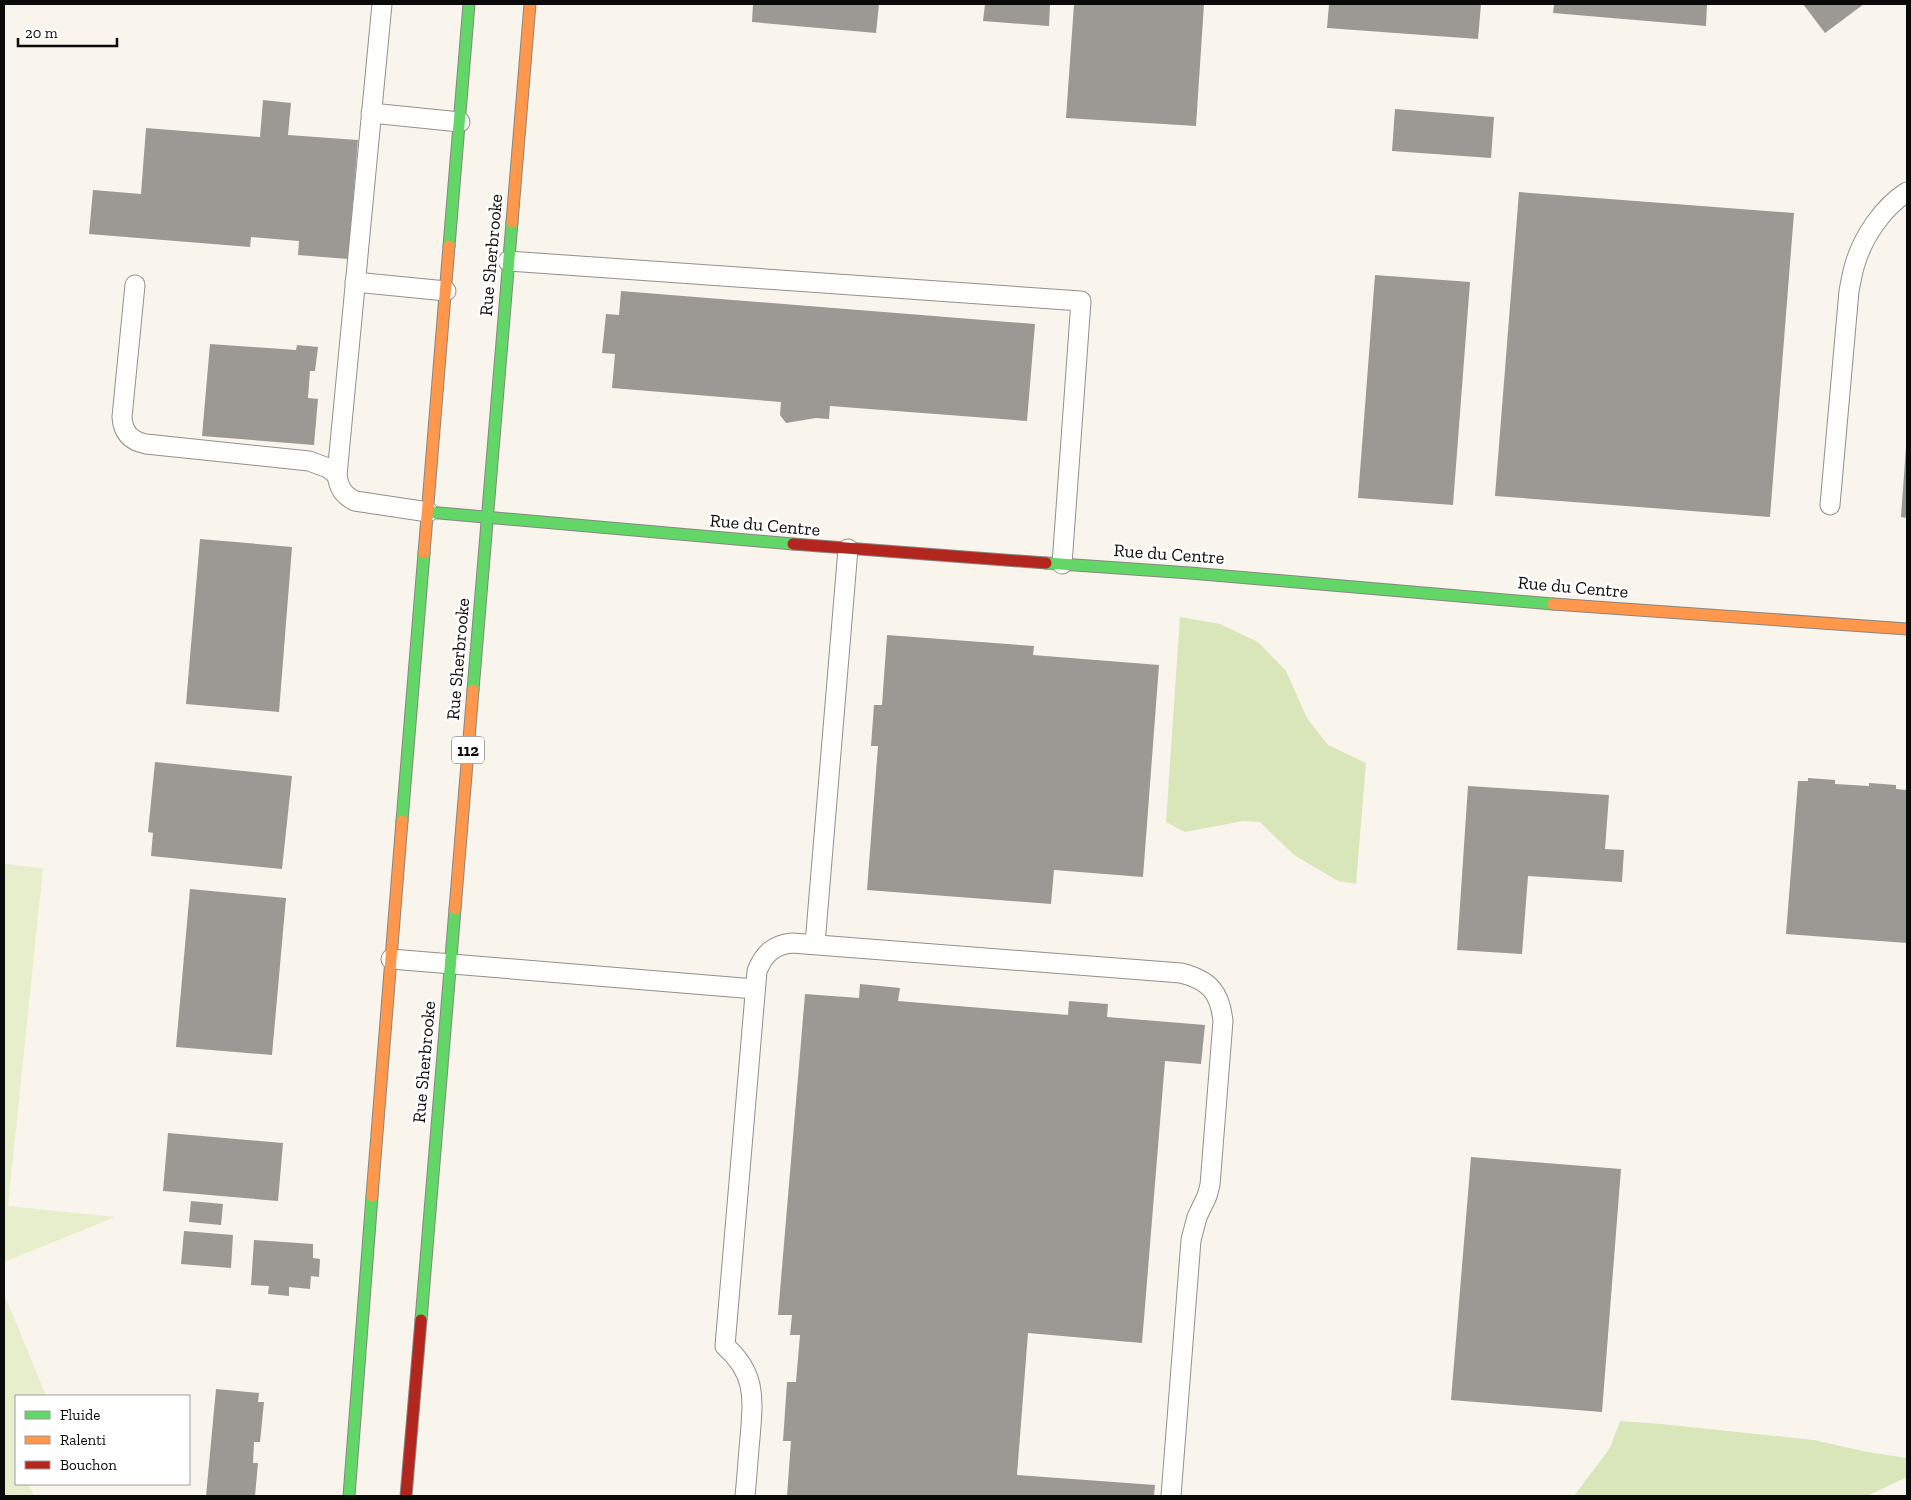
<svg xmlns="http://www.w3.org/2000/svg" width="1911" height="1500" viewBox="0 0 1911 1500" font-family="'Zilla Slab',serif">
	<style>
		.green { fill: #e7eecc }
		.forest { fill: #d9e6ba }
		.building { fill: #9c9893 }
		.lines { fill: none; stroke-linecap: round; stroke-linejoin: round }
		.lane-casing { stroke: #92908c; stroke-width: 21 }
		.fast-casing { stroke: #888683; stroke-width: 13 }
		.slow-casing { stroke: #888683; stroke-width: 13 }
		.jam-casing { stroke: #888683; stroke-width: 13 }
		.lane { stroke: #fefefc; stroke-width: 19 }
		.fast { stroke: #63d668; stroke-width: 11 }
		.slow { stroke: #ff974d; stroke-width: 11 }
		.jam { stroke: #b3261e; stroke-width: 11 }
		.labels { text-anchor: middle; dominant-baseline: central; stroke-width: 5; stroke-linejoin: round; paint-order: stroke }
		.shield { fill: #fff; stroke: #545454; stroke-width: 1 }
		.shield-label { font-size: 16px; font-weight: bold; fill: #0a0a0a }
		.street-label { font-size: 18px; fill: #0a0a0a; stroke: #fff }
	</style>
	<rect width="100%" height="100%" fill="#f9f5ed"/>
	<g class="green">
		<path d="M4 864 43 868 8 1206 115 1217 4 1262Z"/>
		<path d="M4 1293 46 1396H16V1484H29L34 1496H4Z"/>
	</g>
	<g class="forest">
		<path d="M1180 617 1220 624 1258 642 1286 671 1307 718 1328 745 1366 763 1356 884 1338 881 1294 855 1260 822 1243 821 1185 832 1166 822Z"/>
		<path d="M1620 1421 1661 1424 1814 1440 1867 1452 1907 1458V1477L1867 1496H1574L1610 1448Z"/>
	</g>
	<g class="building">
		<path d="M753 4H879L876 33 752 22Z"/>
		<path d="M985 4H1050L1049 26 983 21Z"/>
		<path d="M1074 4H1204L1196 126 1066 118Z"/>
		<path d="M1329 4H1481L1478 39 1327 28Z"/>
		<path d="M1554 4H1707L1706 26 1553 13Z"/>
		<path d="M1803 4H1864L1825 33Z"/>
		<path d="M263 100 291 103 288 135 358 140 348 259 298 255 299 241 251 237 250 247 89 234 93 190 141 194 146 128 260 137Z"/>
		<path d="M1395 109 1494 117 1491 158 1392 151Z"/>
		<path d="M1519 192 1794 213 1770 517 1495 496Z"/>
		<path d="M1375 275 1470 282 1453 505 1358 498Z"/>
		<path d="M621 291 1035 324 1027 421 830 406 829 419 816 418 786 423 780 415 781 402 612 388 615 354 602 353 606 314 619 315Z"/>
		<path d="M210 344 296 350 297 345 318 347 315 371H310L308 398 318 399 314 445 202 436Z"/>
		<path d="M1906 447H1907V518L1901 517Z"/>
		<path d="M200 539 292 547 279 712 186 704Z"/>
		<path d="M887 635 1034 646 1033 655 1159 665 1143 877 1054 870 1051 904 867 890 878 746H871L874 705H882Z"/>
		<path d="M155 762 292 776 282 869 151 856 153 833 148 832Z"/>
		<path d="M1808 778 1835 780V784L1869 786V783L1896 785V789L1907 790V943L1786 934 1798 781H1808Z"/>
		<path d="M1468 786 1609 795 1605 849 1624 850 1622 882 1528 876 1522 954 1457 950Z"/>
		<path d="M190 889 286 898 272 1055 176 1047Z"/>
		<path d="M860 984 900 988 898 1001 1068 1015 1069 1001 1108 1004 1107 1017 1205 1025 1201 1064 1165 1061 1142 1343 1028 1333 1017 1475 1155 1485 1154 1496H787L791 1441H783L787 1382H796L800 1335H790L792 1315H778L805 994 859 998Z"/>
		<path d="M168 1133 283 1143 278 1201 163 1191Z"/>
		<path d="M1471 1157 1621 1169 1602 1412 1451 1400Z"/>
		<path d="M191 1201 223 1204 221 1225 189 1222Z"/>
		<path d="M184 1231 233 1235 231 1268 181 1264Z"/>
		<path d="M254 1240 313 1244V1258L320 1259 319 1277 311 1276 310 1289 289 1287V1296L268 1294 269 1286 251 1285Z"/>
		<path d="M216 1389 259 1393 258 1402H264L260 1442H254L253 1463H258L255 1496H206Z"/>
	</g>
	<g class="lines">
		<defs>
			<g id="lane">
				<path d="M382 4 337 475C339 488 343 495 355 501L428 512"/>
				<path d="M371 113 460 122"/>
				<path d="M508 261 1081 301 1062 564"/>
				<path d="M355 282 446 291"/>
				<path d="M135 285 122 417C123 433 131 441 146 444L309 461 328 468 337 475"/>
				<path d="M1830 505 1849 291C1851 282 1852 273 1855 264 1863 237 1883 207 1907 192"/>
				<path d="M815 944 848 549"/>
				<path d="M391 959 755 989"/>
				<path d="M745 1496C747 1477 748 1458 750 1438 753 1400 757 1374 725 1346L757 971C764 954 773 945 792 943L1181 973C1209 980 1220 992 1223 1021L1210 1185 1207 1196 1197 1217 1191 1240 1171 1496"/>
			</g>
			<g id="fast">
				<path d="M449 246 469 4"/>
				<path d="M428 512 793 544"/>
				<path d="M1046 563 1190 573 1553 604"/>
				<path d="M473 690 512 222"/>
				<path d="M402 821 424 553"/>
				<path d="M421 1320 455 909"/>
				<path d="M349 1496 372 1196"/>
			</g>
			<g id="slow">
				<path d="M512 222 530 4"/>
				<path d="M424 553 449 246"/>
				<path d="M1553 604 1907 629"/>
				<path d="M455 909 473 690"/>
				<path d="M372 1196 402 821"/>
			</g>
			<g id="jam">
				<path d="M793 544 1046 563"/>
				<path d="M406 1496 421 1320"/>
			</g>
		</defs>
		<use href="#lane" class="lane-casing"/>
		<use href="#fast" class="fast-casing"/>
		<use href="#slow" class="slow-casing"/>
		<use href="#jam" class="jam-casing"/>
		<use href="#lane" class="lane"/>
		<use href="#fast" class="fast"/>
		<use href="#slow" class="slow"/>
		<use href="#jam" class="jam"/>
	</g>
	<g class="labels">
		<rect class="shield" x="452" y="736.5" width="32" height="27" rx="4"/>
		<g class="shield-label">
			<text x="468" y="750">112</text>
		</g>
		<g class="street-label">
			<text transform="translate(491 255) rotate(-85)">Rue Sherbrooke</text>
			<text transform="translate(765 525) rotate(5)">Rue du Centre</text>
			<text transform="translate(1169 554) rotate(4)">Rue du Centre</text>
			<text transform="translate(1573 587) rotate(5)">Rue du Centre</text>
			<text transform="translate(458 659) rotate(-85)">Rue Sherbrooke</text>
			<text transform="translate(424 1062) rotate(-85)">Rue Sherbrooke</text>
		</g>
	</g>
	<rect width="1911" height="1500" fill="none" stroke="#0a0a0a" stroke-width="10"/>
	<rect x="15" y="1395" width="175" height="90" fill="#ffffff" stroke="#9d9d9d"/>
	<rect x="25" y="1411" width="25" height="8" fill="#63d668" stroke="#9d9d9d"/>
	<text x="60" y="1420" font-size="15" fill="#0a0a0a">Fluide</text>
	<rect x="25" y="1436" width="25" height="8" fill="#ff974d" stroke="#9d9d9d"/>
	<text x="60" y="1445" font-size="15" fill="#0a0a0a">Ralenti</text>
	<rect x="25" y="1461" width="25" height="8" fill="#b3261e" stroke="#9d9d9d"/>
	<text x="60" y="1470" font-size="15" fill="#0a0a0a">Bouchon</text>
	<path d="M18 38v8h99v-8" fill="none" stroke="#0a0a0a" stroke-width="2.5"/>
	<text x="25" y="38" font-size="15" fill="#0a0a0a" stroke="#ffffff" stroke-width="4" paint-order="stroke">20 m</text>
</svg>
